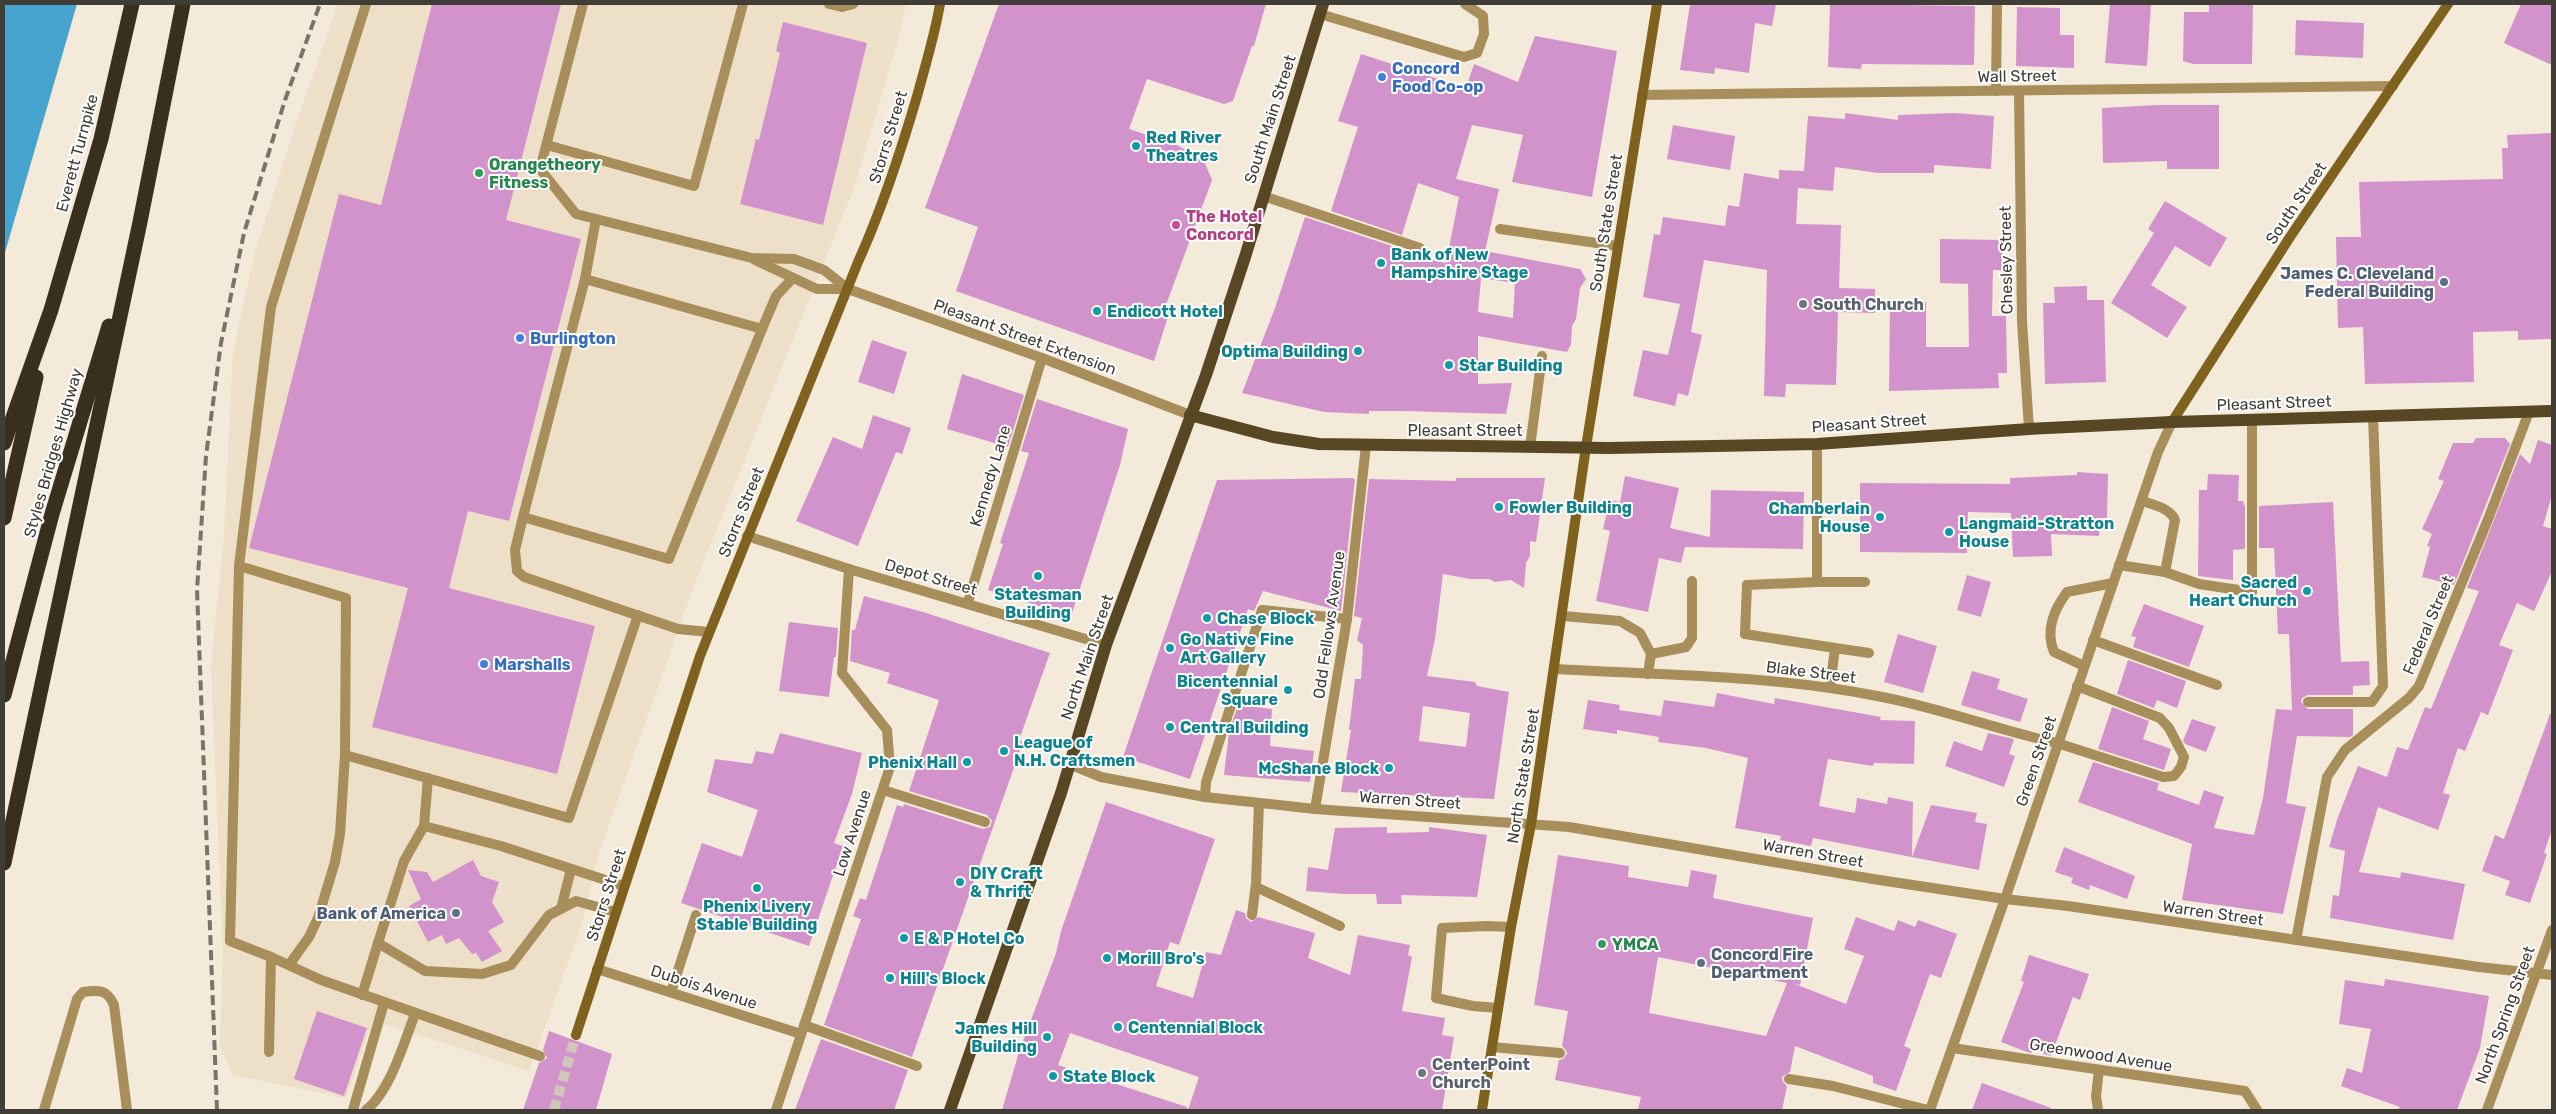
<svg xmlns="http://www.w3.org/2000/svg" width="2556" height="1114" viewBox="0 0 2556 1114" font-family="Rubik,sans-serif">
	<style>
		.built { fill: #eddfc8 }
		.water { fill: #47a4cf }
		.building { fill: #d293cd; fill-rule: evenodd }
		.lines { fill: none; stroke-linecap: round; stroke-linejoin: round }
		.secondary-tunnel { stroke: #d0c7b9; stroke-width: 10; stroke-dasharray: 10 5; stroke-linecap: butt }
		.lane { stroke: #a78e5a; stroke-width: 10 }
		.street { stroke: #a78e5a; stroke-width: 10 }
		.secondary { stroke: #7f621e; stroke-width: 10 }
		.primary { stroke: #574723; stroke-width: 12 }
		.highway { stroke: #392f1d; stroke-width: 15 }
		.rail { stroke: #79736a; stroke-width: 4; stroke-dasharray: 10 5; stroke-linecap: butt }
		.shop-dot { fill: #3f7fe0; stroke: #fff; stroke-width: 2 }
		.culture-dot { fill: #0f9aa8; stroke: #fff; stroke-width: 2 }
		.leisure-dot { fill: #2e9e5b; stroke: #fff; stroke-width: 2 }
		.hotel-dot { fill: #d1479c; stroke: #fff; stroke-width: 2 }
		.service-dot { fill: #5c6f8a; stroke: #fff; stroke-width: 2 }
		.worship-dot { fill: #6b7280; stroke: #fff; stroke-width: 2 }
		.labels { text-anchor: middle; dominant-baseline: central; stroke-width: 4; stroke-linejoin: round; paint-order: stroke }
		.shop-label { font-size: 16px; font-weight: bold; fill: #366cbe; stroke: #fff; text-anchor: start }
		.street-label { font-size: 16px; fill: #403c36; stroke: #fff }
		.culture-label { font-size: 16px; font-weight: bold; fill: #0d838f; stroke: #fff; text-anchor: start }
		.leisure-label { font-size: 16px; font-weight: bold; fill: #27864d; stroke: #fff; text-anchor: start }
		.hotel-label { font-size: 16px; font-weight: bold; fill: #b23c85; stroke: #fff; text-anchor: start }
		.service-label { font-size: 16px; font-weight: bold; fill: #4e5e75; stroke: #fff; text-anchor: end }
		.worship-label { font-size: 16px; font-weight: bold; fill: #5b616d; stroke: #fff; text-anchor: start }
	</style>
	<rect width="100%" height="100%" fill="#f4eada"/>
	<path class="built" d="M338 4H906L898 40 853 191 696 580 599 853 583 921 529 1071 373 1020 346 1098 233 1075 220 1047 223 951 211 666 224 536 233 352 255 252 297 120Z"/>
	<path class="water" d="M4 4H77L4 256Z"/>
	<g class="building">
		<path d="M432 4H561L506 220 581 239 509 521 468 511 449 588 595 626 557 774 372 727 408 588 249 548 339 194 381 205Z"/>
		<path d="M999 4H1266L1254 46H1252L1233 101 1224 104 1147 79 1129 129 1177 145 1204 161 1212 180 1166 305 1171 307 1154 361 956 291 978 227 925 208Z"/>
		<path d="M1690 4H1776L1772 26 1755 23 1749 73 1715 68 1714 74 1680 70Z"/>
		<path d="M1830 4 1975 6 1974 65 1862 64 1861 69 1828 67Z"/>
		<path d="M2110 4H2151L2147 66 2105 63Z"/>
		<path d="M2209 4H2253L2252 64H2193L2183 61 2184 12H2209Z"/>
		<path d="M2521 4H2552V65L2504 43Z"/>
		<path d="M2017 7 2060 8V35H2074V68L2016 66Z"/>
		<path d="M2296 20 2364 23 2363 58 2295 55Z"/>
		<path d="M783 22 867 43 823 225 740 204 756 139 759 140 780 53 776 51Z"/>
		<path d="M1535 36 1617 51 1592 197 1512 182 1523 135 1472 125 1456 179 1499 189 1485 251 1580 269 1586 279 1580 288 1576 319 1572 326 1571 344 1567 352 1478 336V384L1512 383 1506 414 1405 411H1369V414L1324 412 1242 393 1275 308 1305 217 1398 248 1396 252 1446 263 1459 197 1418 183 1402 235 1331 211 1358 127 1338 121 1361 54 1466 88 1474 64 1518 82ZM1481 278 1515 283 1513 318 1478 312Z"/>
		<path d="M2157 105H2219V169H2167V161L2103 163 2102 108Z"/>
		<path d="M1845 113 1898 120V115L1955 113 1994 116 1991 169 1934 165V173H1878L1835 167 1833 191 1798 188 1796 224 1841 225 1839 288 1875 289V313L1838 312 1836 385 1786 384 1785 397 1764 396 1767 270 1704 260 1691 332 1702 335 1688 396 1678 393 1675 406 1633 396 1643 350 1668 355 1680 304 1643 297 1654 234 1660 235 1663 217 1725 226 1728 205 1739 207 1744 173 1779 179V170L1804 171 1808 116 1845 119Z"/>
		<path d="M1673 125 1735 136 1730 170 1667 159Z"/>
		<path d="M2552 133V339L2518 340V331L2473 332 2474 382 2365 384 2363 327 2338 328 2336 237H2361L2359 182 2503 179 2502 148H2508L2507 135Z"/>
		<path d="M2165 201 2227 238 2210 267 2175 246 2151 285 2187 307 2167 338 2111 303 2154 233 2148 229Z"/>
		<path d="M1940 239 2002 240V270H1993L1992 316H2006L2007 373H1998L1999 388 1889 391 1890 301 1926 302V347H1969L1968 284 1940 283Z"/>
		<path d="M2087 286V300H2104L2106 382 2045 384 2043 303H2055L2054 287Z"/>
		<path d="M872 340 907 352 894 394 858 382Z"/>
		<path d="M962 374 1024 395 1008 447 947 429Z"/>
		<path d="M1037 399 1128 429 1120 465 1071 616 988 590 1003 544 1000 543 1029 453 1021 451Z"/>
		<path d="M873 415 911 428 902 454 896 452 858 546 796 521 833 437 862 449Z"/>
		<path d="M2476 438H2505L2510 444 2454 585 2422 577 2430 547 2427 546 2432 534 2422 529 2444 481 2438 479 2453 443H2473Z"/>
		<path d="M2538 440 2552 445V495L2543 526 2552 529V571L2534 611 2517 603 2499 645 2513 650 2488 715 2481 712 2465 751 2458 748 2443 793 2450 795 2438 830 2378 807 2359 872 2400 878 2401 872 2465 884 2453 940 2330 918 2333 895 2339 896 2345 851 2329 847 2338 817 2358 766 2387 777 2397 747 2408 750 2425 707 2431 709 2479 591 2467 588 2520 454 2530 464Z"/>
		<path d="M2077 472 2108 474 2107 518H2100L2099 536 2051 534 2052 556 2013 557 2011 513 1968 512 1967 553 1860 552V483L2010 484V478L2077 475Z"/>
		<path d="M2208 474 2239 475 2238 501H2243L2245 507V549L2233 550V580L2198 576 2199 490H2207Z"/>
		<path d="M1625 476 1679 488 1670 528 1710 537 1711 490 1804 492 1803 549 1685 547 1681 563 1659 558 1648 612 1596 601 1610 531 1603 529 1610 500 1620 502Z"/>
		<path d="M1352 478 1355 479 1341 611 1263 591 1254 611 1248 609 1190 779 1123 757 1217 480Z"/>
		<path d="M1456 478H1545L1536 542 1530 541V556L1526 563 1524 588 1511 580 1495 582 1489 579H1470L1443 574 1435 639 1427 676 1475 682 1477 686 1509 692 1494 799 1341 792 1351 730H1349L1355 679H1361L1363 645 1357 640 1362 618 1354 616 1369 479 1456 481ZM1423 706 1470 713 1466 747 1419 741Z"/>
		<path d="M2333 502 2341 662 2369 661 2370 685 2353 686V695H2308L2302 698 2301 702 2308 709H2353V735L2350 737 2297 736 2286 803 2306 807 2283 914 2182 900 2192 844 2078 802 2093 762 2159 783 2157 790 2199 805 2204 790 2224 797 2214 828 2254 835 2263 798 2276 709 2292 710 2289 634H2278L2274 548H2259V506Z"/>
		<path d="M1967 575 1991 582 1981 617 1957 610Z"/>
		<path d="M864 596 923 612 1050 653 1019 740 1023 742 912 1057 824 1025 861 919 853 916 860 898 866 900 897 805 903 807 904 804 983 829 990 827 992 821 987 815 909 791 939 700 887 683 890 673 850 661 852 630H855Z"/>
		<path d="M2144 604 2204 626 2189 667 2133 647 2136 637 2131 636Z"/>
		<path d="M789 622 838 628 836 657H834L829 697 779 691Z"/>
		<path d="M1898 634 1937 646 1923 693 1884 682Z"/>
		<path d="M2128 660 2186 681 2177 708 2157 700 2154 708 2117 694Z"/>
		<path d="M1972 671 2000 679 1997 689 2028 699 2020 722 1961 705Z"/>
		<path d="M1717 693 1774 704 1775 698 1881 717 1880 720 1915 721 1914 764 1874 763 1873 766 1828 759 1819 806 1855 813 1857 798 1887 804 1888 797 1913 802 1912 857 1931 805 1977 813 1975 822 1987 824 1979 870 1813 838 1811 846 1780 840 1781 836 1735 828 1748 758 1706 748 1658 742 1659 737 1617 730V734L1583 729 1588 700 1620 705 1619 710 1661 716 1664 700 1714 707Z"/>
		<path d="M1238 705 1272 709 1270 746 1314 751 1310 782 1224 775 1229 732Z"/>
		<path d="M2112 707 2149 721 2143 739 2171 749 2164 770 2098 749Z"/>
		<path d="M2550 714H2552V829L2544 853 2547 854 2530 903 2505 895 2510 881 2482 871 2495 835 2504 839Z"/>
		<path d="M2192 719 2216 727 2206 752 2185 744 2183 741Z"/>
		<path d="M780 733 862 753 852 794 834 843 843 846 809 946 681 903 702 843 742 857 758 810 707 792 715 759 752 764 756 751 773 754Z"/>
		<path d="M1988 733 2014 739 2009 754 2015 756 2004 787 1945 766 1954 741 1982 751Z"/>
		<path d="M1106 802 1215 839 1179 945 1170 942 1156 986 1193 998 1206 952 1221 955 1236 910 1245 913 1246 918 1251 922 1258 917 1315 933 1308 958 1350 975 1358 935 1410 945 1408 955 1412 957 1402 1011 1445 1018 1442 1035 1454 1037 1442 1110H1188L1199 1077 1070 1033 1058 1065 1187 1107V1110H1002L1019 1052 1056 953 1061 931Z"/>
		<path d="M1387 827V833L1429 832V827L1487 835 1477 897 1401 895 1402 904H1377L1376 894H1343L1306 891 1308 867 1328 870 1335 828Z"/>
		<path d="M2064 847 2135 876 2127 899 2090 885 2089 890 2071 883 2073 878 2055 872Z"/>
		<path d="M1558 855 1629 866 1628 877 1688 887 1691 870 1717 875 1713 898 1813 918 1800 985 1795 984 1846 1004 1864 956 1844 949 1856 917 1894 931 1898 920 1915 927 1918 920 1957 934 1941 978 1930 974 1904 1046 1911 1049 1896 1091 1873 1083V1076L1795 1046 1790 1072 1782 1077 1783 1082 1787 1086 1782 1110H1638L1641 1097 1555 1080 1559 1060 1563 1059 1567 1054 1566 1050 1562 1046 1568 1011 1534 1005ZM1658 957 1787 983 1766 1036 1649 1013Z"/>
		<path d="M473 860 481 876 499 882 492 902 504 922 488 931 502 951 482 962 476 953 472 954 459 938 446 944 442 935 428 942 409 906 421 899 408 870 427 872 433 882Z"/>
		<path d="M2029 955 2089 974 2080 1000 2073 997 2051 1056 2033 1050 2032 1053 2027 1052 2001 1042 2024 982 2021 981Z"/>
		<path d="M2385 979 2489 996 2480 1048 2457 1110H2398L2400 1107 2341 1086 2347 1068 2362 1073 2371 1029 2339 1024 2345 980 2384 986Z"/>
		<path d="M317 1011 367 1028 344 1096 294 1079Z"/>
		<path d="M549 1031 612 1054 596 1110H523L539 1063 547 1058 543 1050Z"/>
		<path d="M821 1039 908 1070 894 1110H795Z"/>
		<path d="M1982 1083 2051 1108V1110H1972Z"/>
	</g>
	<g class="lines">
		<path class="secondary-tunnel" d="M554 1110 576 1035"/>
		<g class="lane">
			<path d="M583 4 540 169 576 214 752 258 794 259 824 270 848 289"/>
			<path d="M829 4 842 7 853 4"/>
			<path d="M1320 14 1464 57 1477 53 1484 34 1483 16 1465 4"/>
			<path d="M547 145 694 186 743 4"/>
			<path d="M1263 196 1420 248"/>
			<path d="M1500 229 1617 246"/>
			<path d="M755 260 817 289H848"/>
			<path d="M585 279 596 219"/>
			<path d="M762 329 776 296 792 279"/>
			<path d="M1817 444V582L1747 585 1745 634 1835 648 1830 688"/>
			<path d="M1530 447 1542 356"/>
			<path d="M2142 501C2154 505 2170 508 2175 520L2165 572"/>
			<path d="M523 517 669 559 762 329 585 279 523 517 515 550 517 571 524 577 678 629 709 632"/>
			<path d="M2119 565 2165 572 2199 584 2252 592V420"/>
			<path d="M239 566 271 307 366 4"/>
			<path d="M1817 582H1865"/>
			<path d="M1563 616 1620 621 1640 633 1651 654"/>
			<path d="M2093 640 2217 685"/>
			<path d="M1835 648 1869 653"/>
			<path d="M2084 666 2054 652C2045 630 2054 610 2067 592L2113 583"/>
			<path d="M1648 674 1651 654 1686 647 1692 638V581"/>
			<path d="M2308 702H2372L2383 686 2373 416"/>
			<path d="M2057 743 2163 777 2174 776 2181 767 2184 757 2169 728 2160 718 2077 686"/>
			<path d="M345 755 346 598 239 566 230 941 271 957 321 980 540 1056"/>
			<path d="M883 790 985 822"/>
			<path d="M424 826 428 778"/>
			<path d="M1256 887 1340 926"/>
			<path d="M561 909 571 869"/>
			<path d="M616 912 576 901 549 915 511 965 482 974 425 971 378 943 404 861 424 826 501 846 624 886"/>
			<path d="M1252 915 1256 883 1259 803"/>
			<path d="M289 965 309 937 318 918 335 862 340 834 345 755 569 818 638 615"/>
			<path d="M671 992 696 915"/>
			<path d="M362 995 378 943"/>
			<path d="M1498 1008 1473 1006 1436 998 1442 928 1486 926 1511 927"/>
			<path d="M804 1025 917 1066"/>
			<path d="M1492 1047 1560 1053"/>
			<path d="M1952 1048 2245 1091 2257 1110"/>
			<path d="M269 1052 271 957"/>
			<path d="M1789 1079 1833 1086 1928 1110"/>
			<path d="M44 1110 77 999 83 992C99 990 107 989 114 1005L127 1110"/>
			<path d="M353 1110 384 1003"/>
			<path d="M366 1110C390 1092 404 1042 415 1014"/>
			<path d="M2098 1110 2096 1096 2099 1070"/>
		</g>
		<g class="street">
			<path d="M1996 91 1997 4"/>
			<path d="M2019 91 2022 321 2029 429"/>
			<path d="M1642 95 2393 86"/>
			<path d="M848 289 1042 358 1190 415"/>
			<path d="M747 536 849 569 1106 645"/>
			<path d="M968 602 1042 358"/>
			<path d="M1555 669C1662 675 1772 675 1877 696 1938 707 1997 730 2057 743"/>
			<path d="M1069 764 1101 777 1205 797 1315 809 1569 827 1873 879 2005 899 2068 906 2479 967 2552 975"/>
			<path d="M1205 797 1206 782 1262 610 1347 619"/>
			<path d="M1315 809 1347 619 1366 445"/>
			<path d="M2296 940 2327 777 2345 750 2409 698 2419 686 2487 522 2529 412"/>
			<path d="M597 969 801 1034"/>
			<path d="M776 1110 890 767 887 730 842 673 849 569"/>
			<path d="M1930 1110 2005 899 2158 452 2172 422"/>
			<path d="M2487 1110 2552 930"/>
		</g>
		<g class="secondary">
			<path d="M2172 422 2290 237 2448 4"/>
			<path d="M576 1035 700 656 858 262C883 207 901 151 918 93 926 63 935 34 940 4"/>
			<path d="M1482 1110 1511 927 1531 824 1586 447 1657 4"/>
		</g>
		<g class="primary">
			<path d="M1190 415 1273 437 1319 444 1609 448 1817 444 2029 429 2172 422 2552 411"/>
			<path d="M950 1110 1061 793 1106 645 1206 375 1245 257 1323 4"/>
		</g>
		<g class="highway">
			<path d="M4 443 51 310 101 139 132 4"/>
			<path d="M4 518 36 377"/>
			<path d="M4 695 52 514 109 326"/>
			<path d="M4 863 140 222 183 4"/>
		</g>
		<path class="rail" d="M217 1110 197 590 206 456 221 343 244 233 285 100 320 4"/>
	</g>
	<g class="shop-dot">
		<circle cx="1382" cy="77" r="5"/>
		<circle cx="520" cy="338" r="5"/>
		<circle cx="484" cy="664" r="5"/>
	</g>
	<g class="culture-dot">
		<circle cx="1136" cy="146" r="5"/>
		<circle cx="1381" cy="263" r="5"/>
		<circle cx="1097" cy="311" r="5"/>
		<circle cx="1358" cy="351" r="5"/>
		<circle cx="1449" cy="365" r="5"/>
		<circle cx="1499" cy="507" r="5"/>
		<circle cx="1880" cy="517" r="5"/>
		<circle cx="1949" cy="532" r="5"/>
		<circle cx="1038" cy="576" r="5"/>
		<circle cx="2307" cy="591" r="5"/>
		<circle cx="1207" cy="618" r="5"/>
		<circle cx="1170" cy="648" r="5"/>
		<circle cx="1288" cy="690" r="5"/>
		<circle cx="1170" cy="727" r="5"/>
		<circle cx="1004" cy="751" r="5"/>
		<circle cx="967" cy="762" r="5"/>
		<circle cx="1389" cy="768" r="5"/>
		<circle cx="960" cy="882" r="5"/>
		<circle cx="757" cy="888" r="5"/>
		<circle cx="904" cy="938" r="5"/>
		<circle cx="1107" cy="958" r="5"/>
		<circle cx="890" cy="978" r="5"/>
		<circle cx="1118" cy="1027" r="5"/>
		<circle cx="1047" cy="1037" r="5"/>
		<circle cx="1053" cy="1076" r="5"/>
	</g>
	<g class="leisure-dot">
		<circle cx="479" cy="173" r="5"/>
		<circle cx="1602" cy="944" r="5"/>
	</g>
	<circle class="hotel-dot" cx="1176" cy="225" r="5"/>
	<g class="service-dot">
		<circle cx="2444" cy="282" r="5"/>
		<circle cx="456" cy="913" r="5"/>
		<circle cx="1701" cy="963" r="5"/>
	</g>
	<g class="worship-dot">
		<circle cx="1803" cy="304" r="5"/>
		<circle cx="1422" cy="1073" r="5"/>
	</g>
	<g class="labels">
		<g class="shop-label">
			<text x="1392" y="68">Concord<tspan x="1392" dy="18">Food Co-op</tspan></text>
			<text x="530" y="338">Burlington</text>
			<text x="494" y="664">Marshalls</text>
		</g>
		<g class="street-label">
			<text transform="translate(2017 76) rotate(-1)">Wall Street</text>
			<text transform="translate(1270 119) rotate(-72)">South Main Street</text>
			<text transform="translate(888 137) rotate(-73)">Storrs Street</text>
			<text transform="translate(77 153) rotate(-75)">Everett Turnpike</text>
			<text transform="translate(2296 203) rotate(-56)">South Street</text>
			<text transform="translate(1606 223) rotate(-81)">South State Street</text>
			<text transform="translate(2006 260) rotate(-91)">Chesley Street</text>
			<text transform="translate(1025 337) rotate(20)">Pleasant Street Extension</text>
			<text transform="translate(2274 403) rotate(-2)">Pleasant Street</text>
			<text transform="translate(1869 423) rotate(-4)">Pleasant Street</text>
			<text x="1465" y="430">Pleasant Street</text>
			<text transform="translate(53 453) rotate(-74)">Styles Bridges Highway</text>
			<text transform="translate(990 476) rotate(-73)">Kennedy Lane</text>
			<text transform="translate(741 512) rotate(-68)">Storrs Street</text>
			<text transform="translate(931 577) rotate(16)">Depot Street</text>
			<text transform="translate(1329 625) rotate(-82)">Odd Fellows Avenue</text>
			<text transform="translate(2428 625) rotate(-67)">Federal Street</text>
			<text transform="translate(1087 657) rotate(-71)">North Main Street</text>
			<text transform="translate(1811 672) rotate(7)">Blake Street</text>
			<text transform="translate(2036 761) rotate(-71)">Green Street</text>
			<text transform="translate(1523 776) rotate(-81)">North State Street</text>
			<text transform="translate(1410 800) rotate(4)">Warren Street</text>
			<text transform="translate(852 833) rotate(-72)">Low Avenue</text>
			<text transform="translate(1813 853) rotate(10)">Warren Street</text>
			<text transform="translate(606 895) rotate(-72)">Storrs Street</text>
			<text transform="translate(2213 913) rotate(8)">Warren Street</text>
			<text transform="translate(704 987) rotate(18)">Dubois Avenue</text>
			<text transform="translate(2505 1015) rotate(-70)">North Spring Street</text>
			<text transform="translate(2101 1055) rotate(9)">Greenwood Avenue</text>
		</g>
		<g class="culture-label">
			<text x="1146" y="137">Red River<tspan x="1146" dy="18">Theatres</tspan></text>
			<text x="1391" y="254">Bank of New<tspan x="1391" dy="18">Hampshire Stage</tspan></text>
			<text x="1107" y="311">Endicott Hotel</text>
			<text x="1348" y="351" text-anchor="end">Optima Building</text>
			<text x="1459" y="365">Star Building</text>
			<text x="1509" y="507">Fowler Building</text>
			<text x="1870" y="508" text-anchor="end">Chamberlain<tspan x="1870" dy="18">House</tspan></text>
			<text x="1959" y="523">Langmaid-Stratton<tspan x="1959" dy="18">House</tspan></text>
			<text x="2297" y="582" text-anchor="end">Sacred<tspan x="2297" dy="18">Heart Church</tspan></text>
			<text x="1038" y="594" text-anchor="middle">Statesman<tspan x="1038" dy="18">Building</tspan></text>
			<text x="1217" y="618">Chase Block</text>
			<text x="1180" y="639">Go Native Fine<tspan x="1180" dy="18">Art Gallery</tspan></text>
			<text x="1278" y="681" text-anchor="end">Bicentennial<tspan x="1278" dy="18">Square</tspan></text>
			<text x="1180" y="727">Central Building</text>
			<text x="1014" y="742">League of<tspan x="1014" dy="18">N.H. Craftsmen</tspan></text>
			<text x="957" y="762" text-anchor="end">Phenix Hall</text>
			<text x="1379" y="768" text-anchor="end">McShane Block</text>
			<text x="970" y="873">DIY Craft<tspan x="970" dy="18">&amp; Thrift</tspan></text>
			<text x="757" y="906" text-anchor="middle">Phenix Livery<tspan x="757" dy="18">Stable Building</tspan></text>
			<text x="914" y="938">E &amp; P Hotel Co</text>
			<text x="1117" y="958">Morill Bro's</text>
			<text x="900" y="978">Hill's Block</text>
			<text x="1128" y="1027">Centennial Block</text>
			<text x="1037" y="1028" text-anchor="end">James Hill<tspan x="1037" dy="18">Building</tspan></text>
			<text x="1063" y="1076">State Block</text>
		</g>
		<g class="leisure-label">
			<text x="489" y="164">Orangetheory<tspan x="489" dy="18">Fitness</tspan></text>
			<text x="1612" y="944">YMCA</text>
		</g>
		<g class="hotel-label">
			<text x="1186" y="216">The Hotel<tspan x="1186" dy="18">Concord</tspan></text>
		</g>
		<g class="service-label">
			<text x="2434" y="273">James C. Cleveland<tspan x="2434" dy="18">Federal Building</tspan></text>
			<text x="446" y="913">Bank of America</text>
			<text x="1711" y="954" text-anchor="start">Concord Fire<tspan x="1711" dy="18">Department</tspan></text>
		</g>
		<g class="worship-label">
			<text x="1813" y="304">South Church</text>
			<text x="1432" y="1064">CenterPoint<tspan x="1432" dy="18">Church</tspan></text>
		</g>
	</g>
	<rect width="2556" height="1114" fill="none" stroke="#403c36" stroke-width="10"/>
</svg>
